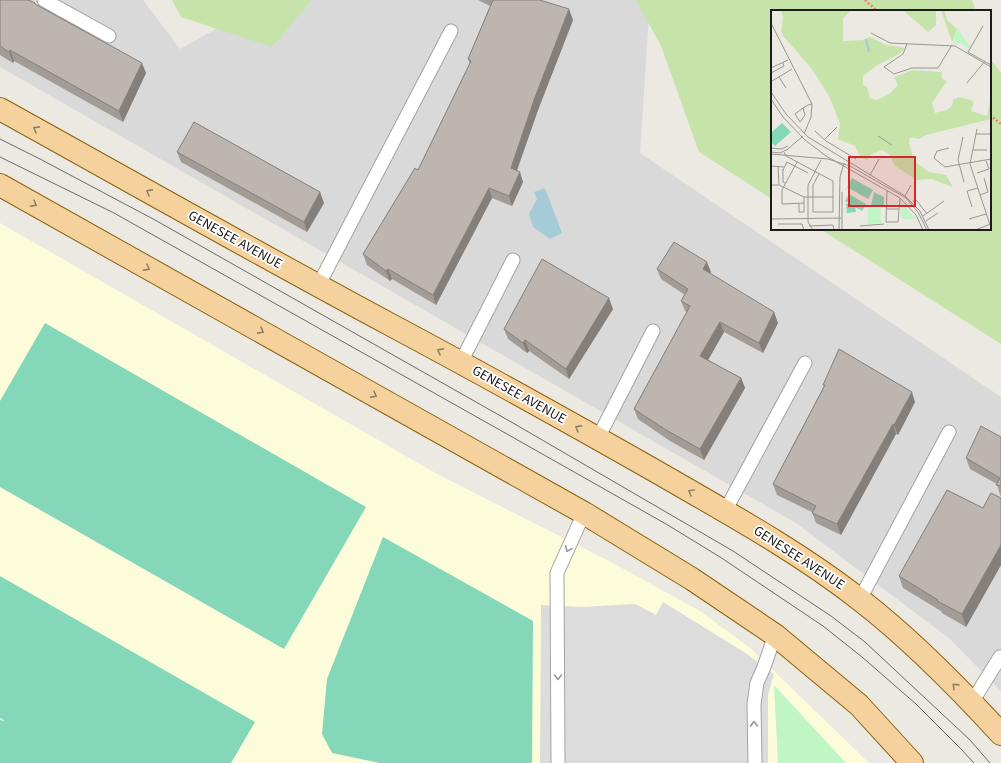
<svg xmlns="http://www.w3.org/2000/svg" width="1001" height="763" viewBox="0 0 1001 763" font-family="'Source Sans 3',sans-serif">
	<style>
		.residential { fill: #dad9d9 }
		.education { fill: #fcfcdb }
		.grass { fill: #c6e4aa }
		.park { fill: #c0f5c5 }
		.pitch { fill: #84d7b8 }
		.parking { fill: #dcdcdc }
		.water { fill: #a5cbd8 }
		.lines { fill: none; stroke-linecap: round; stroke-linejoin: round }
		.lane-casing { stroke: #a3a3a3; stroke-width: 15 }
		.primary-casing { stroke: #8a610a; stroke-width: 24 }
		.path { stroke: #f07e6f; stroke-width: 2.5; stroke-dasharray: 2 2; stroke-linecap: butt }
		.lane { stroke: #fff; stroke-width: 13 }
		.primary { stroke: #f5d19e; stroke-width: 22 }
		.tram { stroke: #6a6a6a; stroke-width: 1 }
		.wall { fill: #a39c96 }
		.shaded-wall { fill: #847f7a }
		.building { fill: #bdb5af; stroke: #847f7a }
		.oneway { stroke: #938064 }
		.oneway2 { stroke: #999 }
		.labels { text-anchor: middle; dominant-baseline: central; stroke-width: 3.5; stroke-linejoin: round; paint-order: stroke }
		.street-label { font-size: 14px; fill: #1c1c1c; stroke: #fff }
		.inset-river { fill: none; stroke: #a5cbd8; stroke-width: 2 }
		.inset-road { fill: none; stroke: #999793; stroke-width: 1 }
		.view { fill: #d62828; fill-opacity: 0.15; stroke: #d62828; stroke-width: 2 }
		.inset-edge { fill: none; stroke: #1c1c1c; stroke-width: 2 }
	</style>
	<rect width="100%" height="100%" fill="#ece9e2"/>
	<path class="residential" d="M0 0H143L180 49 268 0H650L640 153 1001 397V691L950 639 796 523 0 67Z"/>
	<path class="education" d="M0 223 439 475 609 561 700 611 750 648 869 763H0Z"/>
	<g class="grass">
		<path d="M172 0H312L272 47 181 17Z"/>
		<path d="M636 0H972L976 11H772V199L699 152 661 46Z"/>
		<path d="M990 59 1001 72V344L820 229H990Z"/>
	</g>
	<path class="park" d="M774 685 846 763H778Z"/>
	<g class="pitch">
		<path d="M45 323 366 507 284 649 0 487V401Z"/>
		<path d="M383 537 533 621 532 763H380L332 753 322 734 327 679Z"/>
		<path d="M0 576 255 722 231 763H0V720L5 721 0 718Z"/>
	</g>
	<path class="parking" d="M663 602 744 652 774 674 768 695V763H540L541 605 582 607 635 604 656 615Z"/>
	<path class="water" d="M545 188 562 233 550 239 533 227 529 214 537 199 534 192Z"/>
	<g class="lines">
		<defs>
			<g id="lane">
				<path d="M44 0 109 36"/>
				<path d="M318 286 451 31"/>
				<path d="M461 362 513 260"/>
				<path d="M598 438 653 331"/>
				<path d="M725 511 805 363"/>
				<path d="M860 599 949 432"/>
				<path d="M972 702 1000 657H1001"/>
				<path d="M558 763 557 573 584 513"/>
				<path d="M755 763 754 704 757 683 764 667 775 635"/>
			</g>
			<g id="primary">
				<path d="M0 109C130 181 260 255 391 325 481 373 569 422 657 472 726 512 796 550 859 599 911 639 957 686 1001 734"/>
				<path d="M0 185 584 513 692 579 775 635 859 705 912 763"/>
			</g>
		</defs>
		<use href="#lane" class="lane-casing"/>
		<use href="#primary" class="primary-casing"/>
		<g class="path">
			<path d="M865 0 877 11"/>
			<path d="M990 115 1001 124"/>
		</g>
		<use href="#lane" class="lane"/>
		<use href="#primary" class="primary"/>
		<g class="tram">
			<path d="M0 139 40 159 155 220 513 423 733 551 831 616 865 642 970 740 990 763"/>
			<path d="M0 157 114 213 507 434 666 524 720 557 823 626 862 657 916 704 961 749 974 763"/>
		</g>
	</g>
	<g class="wall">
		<path d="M0 0 36 5 146 73 123 122 14 61 13 63 0 55Z"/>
		<path d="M478 0H540L573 20 538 110 517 171 523 182 512 206 492 198 436 305 392 279 390 281 367 265 363 254 418 170 470 64 468 59 490 6Z"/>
		<path d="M177 152 324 203 307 232 181 162Z"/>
		<path d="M657 269 711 272 710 274 778 323 763 353 724 332 708 360 741 378 745 388 704 460 670 441 638 419 634 409 687 312 685 311 681 301 685 295 661 279Z"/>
		<path d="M613 309 569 379 529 351 527 353 508 339 504 329Z"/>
		<path d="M823 385 915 402 898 435 896 434 841 535 816 523 812 512 777 495 773 484 824 386Z"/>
		<path d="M1001 437V496L1000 495 997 484 970 469 966 458Z"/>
		<path d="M1001 498V565L966 627 942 613 941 611 903 588 899 576 983 508Z"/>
	</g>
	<g class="shaded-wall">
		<path d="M569 9 573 20 538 110 514 178 511 168 534 100Z"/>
		<path d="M10 50 14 61 13 63 9 52Z"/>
		<path d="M142 63 146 73 123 122 119 111Z"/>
		<path d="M520 172 523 182 512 206 509 196Z"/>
		<path d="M489 188 492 198 436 305 433 295Z"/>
		<path d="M320 192 324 203 307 232 304 222Z"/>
		<path d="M707 262 711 272 707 280 703 269Z"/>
		<path d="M388 269 392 279 390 281 386 271Z"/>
		<path d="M609 298 613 309 569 379 566 369Z"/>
		<path d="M774 312 778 323 763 353 759 343Z"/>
		<path d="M720 322 724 332 704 367 700 356Z"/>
		<path d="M525 340 529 351 527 353 523 343Z"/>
		<path d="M741 378 745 388 704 460 700 449Z"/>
		<path d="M912 392 915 402 898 435 894 425Z"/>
		<path d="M893 424 896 434 841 535 837 524Z"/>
		<path d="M1001 545V565L966 627 962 614Z"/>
	</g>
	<g class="building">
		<path d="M0 0H29L35 3V4L142 63 119 111 10 50 9 52 0 46Z"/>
		<path d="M493 0H540L569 9 534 100 511 168 520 172 509 196 489 188 433 295 388 269 386 271 363 254 415 168 418 170 471 61 468 59Z"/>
		<path d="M194 122 320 192 304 222 177 152Z"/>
		<path d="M674 242 707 262 703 269 774 312 759 343 720 322 700 356 741 378 700 449 666 430 634 409 690 306 681 301 688 289 657 269Z"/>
		<path d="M542 259 609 298 566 369 525 340 523 343 504 329Z"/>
		<path d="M839 349 912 392 894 425 893 424 837 524 812 513 816 506 773 484 825 385H823Z"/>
		<path d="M981 426 1001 437V486L996 485 1000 478 966 458Z"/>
		<path d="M947 490 983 508 991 493 1001 498V545L962 614 937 601 938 600 899 576Z"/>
	</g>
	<defs><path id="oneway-chevron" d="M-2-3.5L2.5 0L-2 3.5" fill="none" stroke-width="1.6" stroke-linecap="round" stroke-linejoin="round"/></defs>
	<g class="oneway">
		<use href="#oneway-chevron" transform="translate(36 129) rotate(-151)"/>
		<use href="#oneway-chevron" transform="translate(149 192) rotate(-151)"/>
		<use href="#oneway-chevron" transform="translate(34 204) rotate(29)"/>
		<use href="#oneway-chevron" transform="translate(147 268) rotate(29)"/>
		<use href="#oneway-chevron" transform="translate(261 331) rotate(29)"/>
		<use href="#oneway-chevron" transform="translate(440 351) rotate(-152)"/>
		<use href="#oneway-chevron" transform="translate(374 395) rotate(29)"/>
		<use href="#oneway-chevron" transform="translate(578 428) rotate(-151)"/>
		<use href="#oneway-chevron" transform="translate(691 492) rotate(-150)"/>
		<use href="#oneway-chevron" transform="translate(955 686) rotate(-136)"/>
	</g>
	<g class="oneway2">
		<use href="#oneway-chevron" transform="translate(568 549) rotate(114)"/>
		<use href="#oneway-chevron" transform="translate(558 677) rotate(90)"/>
		<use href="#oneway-chevron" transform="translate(754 724) rotate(-91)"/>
	</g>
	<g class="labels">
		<g class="street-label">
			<text transform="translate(235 240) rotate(29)">GENESEE AVENUE</text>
			<text transform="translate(519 395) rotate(29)">GENESEE AVENUE</text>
			<text transform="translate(799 558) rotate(33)">GENESEE AVENUE</text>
		</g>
	</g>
	<g transform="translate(771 10)">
		<rect width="220" height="220" fill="#ece9e2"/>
		<path d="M10 0H80L72 9V31L92 30 99 27 115 35 134 38 128 44 105 56 92 66V75L96 77 99 88 106 90 118 84 127 75 123 67 142 60 171 62V69L176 71 161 93 164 103 176 100 181 96 182 90 188 87 203 91 200 101 216 106 220 86V109L155 125 148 129 139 127 138 133 143 151 158 162 175 165 182 177 160 169 146 170 124 156 118 144 111 140 101 144 96 150 90 148 84 136 67 129 69 114 59 88 41 59 13 27 10 21 12 8ZM132 0H165V15L157 22ZM170 0H173L176 10 186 19 181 32Z" fill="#c6e4aa"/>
		<path d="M186 18 199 36 198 39 190 34 182 33ZM129 191 145 209H132L130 206ZM104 197 110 198V213L97 214V198Z" fill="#c0f5c5"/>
		<path d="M11 113 20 122 4 136 0 132V123ZM81 168 102 180 97 189 76 177ZM103 182 113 187V197L100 196ZM78 184 95 194 91 201 84 197 85 202 76 203 75 194 78 193 74 191Z" fill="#84d7b8"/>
		<path class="inset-river" d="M95 29 98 42"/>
		<path class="inset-road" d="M0 13 41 94 40 107 33 124M100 23 119 33 184 36 220 57M136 34 132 44 113 57 123 64 141 58H167L181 35M197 42 212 16M197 42 220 55M0 58 17 50M0 63 13 56 12 53M8 67 15 78M1 71 21 59M196 73 214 51M0 82 15 104 37 127 134 186 149 201 158 220M0 89 12 107 34 130 55 146 129 188 145 205 152 220M32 98 34 105 29 112 24 104 32 98 37 95 41 94M206 119 199 154 219 215M44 121 55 131 85 149M205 124H220M107 126 121 135M192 127 187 150 193 172M53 130 66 117M0 138 10 139 17 136M202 140H216M0 142 9 143 17 139 32 126M13 142 15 146 62 171V202H42V175L48 164M0 144 57 149 79 156 135 188 147 202 156 220M163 148 174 157 220 149M163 148 166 141 178 138M26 152 11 180V194L33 193M0 156 13 157M7 156 8 175M12 159V172L14 173M12 160 16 152 37 163M206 163 218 159 215 151M99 165 108 149M0 175H8L33 187H62M116 180 115 212H127L129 188M209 185 217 182 213 168M134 186 140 175M142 192 144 189 146 191 156 204M28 193V202H33V187M201 197 196 181 207 178M115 199H128M152 206 173 191M0 209 70 208M198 209 215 204M155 211 167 203M7 214H31L33 220M38 216 62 215 63 220M89 216 113 214M42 220 37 212V175L50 150M68 220 69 167 73 153M71 220V182M204 220 220 214"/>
		<path class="view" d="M78 147H144V196H78Z"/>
		<rect width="220" height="220" class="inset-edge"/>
	</g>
</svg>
